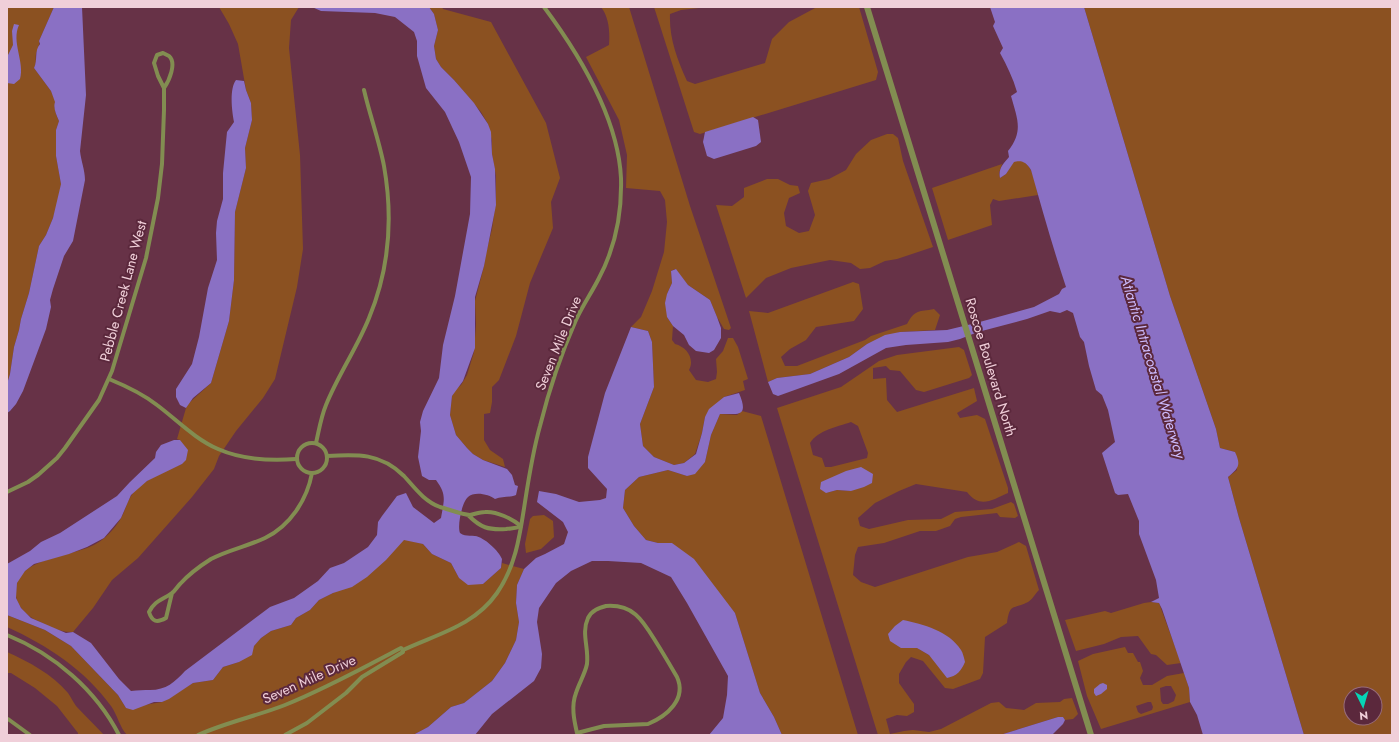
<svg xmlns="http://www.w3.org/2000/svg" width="1399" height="742" viewBox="0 0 1399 742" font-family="Jost,sans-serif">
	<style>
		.green { fill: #8b5121; fill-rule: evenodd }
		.water { fill: #8a70c4 }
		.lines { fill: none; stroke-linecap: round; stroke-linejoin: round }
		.minor { stroke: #828d51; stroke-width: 4 }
		.tertiary { stroke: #828d51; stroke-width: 6 }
		.labels { text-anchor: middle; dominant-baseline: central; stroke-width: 4; stroke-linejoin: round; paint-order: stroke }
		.street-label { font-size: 14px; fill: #f0cfd9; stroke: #5b283c }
		.water-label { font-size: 15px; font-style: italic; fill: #ccbafc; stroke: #5b283c }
	</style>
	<rect width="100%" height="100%" fill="#673247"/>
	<g class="green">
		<path d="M7 7H54L39 41C40 46 37 50 36 54 35 59 37 63 34 68L51 91 56 102C53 108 56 115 59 121L56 130V156L61 184 58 203 53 218 46 235 39 246 29 293 21 319 19 330 14 347 10 374 7 384Z"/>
		<path d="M219 7H299L291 20 289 48 300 155 303 249 297 287 275 379 263 398 236 431 219 456 214 469 192 497 138 558 112 580 93 608 73 632C60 633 47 625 36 620 27 616 16 605 16 595 16 591 16 586 17 583 27 554 81 558 103 539 110 534 117 525 121 518 125 511 127 502 131 496 139 482 167 470 182 464L180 440 177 439 186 408 188 404 211 383 229 321 234 280 235 212 246 168 245 148 252 120 251 103 246 90 238 44 229 24Z"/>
		<path d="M429 7H442L443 9 491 22 546 123 560 178 551 202 553 228 530 283 516 336 499 380 492 387V402L490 413 484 414V440L490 450 503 459 505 467 483 460 473 454 467 448 456 435 450 415 452 396 454 391 461 385 467 375 474 352 476 324 475 301 484 266 486 253 492 229 496 201V176L492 154V141L488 124 481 112 454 80 441 67 436 59 434 46 438 30 434 14Z"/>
		<path d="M601 7H629L690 206 731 328 729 330 724 329 717 317 710 300 688 285 675 269 671 271 672 283 667 294V317L673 326 672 340 675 344C687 347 695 359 689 370L696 380 708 382 716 379 717 372 716 359 723 351 728 338H733L738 347 748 379 743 381 745 390 724 397 705 417 702 433 695 454 684 463 674 465 654 457 643 446 640 424 654 387 652 342 648 331 631 327 641 317 652 291 664 252 667 222 665 200 660 191 626 188 627 155 619 120 586 57 609 45C610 32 609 17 601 7Z"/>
		<path d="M654 7H708L681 10 670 14C669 38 677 59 687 81L695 84 765 63 772 39 789 22 817 7H859L878 72 876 80 700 134 694 132Z"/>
		<path d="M1084 7H1392V735H1304L1239 518 1228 477 1237 470 1235 452 1220 448 1216 429 1170 296ZM1351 694H1375V718H1351Z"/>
		<path d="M887 134H893L898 138 903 161 933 247 897 259 885 261 870 268 860 269 851 263 830 260 791 268 766 278 746 298 716 205 732 206 744 197V188L767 179H778L790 185 798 186 800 193 789 198 784 213 786 226 799 233 809 231 815 215 808 191 811 183 829 179 846 170 856 154 871 140Z"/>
		<path d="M1019 160C1033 163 1035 183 1038 195L999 201 993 199 990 205 992 225 948 240 932 188 1002 164 999 173 1000 178 1006 174 1013 162Z"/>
		<path d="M853 282 859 284 863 309 854 321 816 327 806 340 790 349 781 357 785 366H797L865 340 871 336 907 324C915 309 919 312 934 309L940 315 935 330 900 332 867 344 849 357 810 374 777 378 768 382 749 311 768 313Z"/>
		<path d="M959 347 964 350 972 375 969 378 924 392 916 390 900 371 890 370 886 366 873 368V379L886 378 887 400 897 412 974 388 977 401 957 413 960 418 977 415 985 419 1008 488V493C992 500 980 509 967 492L916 484 899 491 875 503 858 518 860 526 869 529 908 520 941 519 955 512 992 509 1011 502 1014 504 1018 516 1015 518 1000 517 997 513 961 517 955 519 950 526 936 531H920L884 543 858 547 855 555 853 575 861 582 875 587 968 557 997 552 1019 542 1026 546 1039 590C1035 594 1032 600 1028 602 1013 610 1010 602 1007 623L985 637 983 673 980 679 953 689 945 688 923 661 911 657 906 662 899 674V683L914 704V712L907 716 897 715 886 719 890 734 904 731 913 730 929 732 941 729 991 703 999 702 1006 708 1024 710 1036 703 1060 702 1064 699 1072 698 1078 714 1073 719 1065 720 1063 717H1058L1000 735H878L777 408 841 387 879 361 897 355ZM851 422 858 426 868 453 867 458 831 467H825L822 458 813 455 810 443C818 430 837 427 851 422ZM873 474 851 491 837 490 826 493ZM917 648 965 662 938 664 929 655Z"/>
		<path d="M742 411 761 416 858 735H782L774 717 760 693 735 613 672 543H658L646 540 634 526 623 508 625 490 639 477 668 470 687 476 705 462 711 435 720 414 737 415Z"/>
		<path d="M544 515 553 521 554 537 541 549 526 553 525 544 530 519 533 516Z"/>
		<path d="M404 539 423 544 432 554 451 563 459 578 483 584 501 568 502 563 524 569 517 585 516 603 519 622 516 640 505 663 492 681 464 703 451 707 428 727 413 735H127C120 728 117 714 111 706 85 670 47 645 7 627V615L45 630 71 646 118 695 126 708 162 702 193 683 213 680 223 667 239 662 261 638 271 631 291 625 296 618 310 610 319 600 333 593 398 545Z"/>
		<path d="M1151 602 1159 603 1181 663 1167 665 1156 655 1151 654 1138 636 1121 637 1104 644 1076 651 1065 620 1105 611 1111 613 1144 603Z"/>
		<path d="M1125 647 1128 653H1133L1138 662H1140L1143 671 1140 678 1143 685H1152L1167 676 1184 673 1189 688 1190 702 1101 729 1087 696 1078 661 1093 654ZM1166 686H1171L1176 695 1174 701 1168 704H1163L1161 701 1160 688ZM1148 702H1151L1153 707 1152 710 1141 714 1138 712 1136 706Z"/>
		<path d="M7 652C29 662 52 674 68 693 71 697 73 702 76 706 85 716 95 725 104 735H78V733L57 706 35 688 11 673H7Z"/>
	</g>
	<g class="water">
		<path d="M54 7H82L86 95 80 151C81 161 85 170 85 180L73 241 64 256 53 289 50 300 51 307 46 329 23 391 16 404 10 411 7 413V384L10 374 14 347 19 330 21 319 29 293 39 246 46 235 53 218 61 184 56 156V130L59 121C56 114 53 108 55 102L51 91 34 68C38 60 34 51 40 44L39 41Z"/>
		<path d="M312 7H429L434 14 438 30 434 46 436 59 441 67 454 80 474 103 488 124 491 132 492 154 495 169 496 205 484 266 475 297V348L463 381 452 396 450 415 456 435 467 448 473 454 483 460 507 469 512 475 515 485 518 486 516 495C509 498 502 496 495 499 489 494 474 491 468 497 462 502 457 526 460 533 465 537 469 535 475 536 484 537 499 551 502 559L501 568 483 584 468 585 459 578 451 563 432 554 423 544 404 540 386 560 367 577 352 587 333 593 319 600 310 610 296 618 291 625 271 631 261 638 254 646 252 655 239 662 223 667 213 680 193 683 169 699 162 702H154L133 710 126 708 118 695 71 646 45 630 7 615V564L30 551 41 542 60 533 117 496 130 482 155 458 156 452 161 445 174 440H180L188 450 186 460 182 464 147 481 131 495 121 518 104 538 87 547 69 554 34 564 25 571 17 583 16 598 21 608 31 618 66 633 73 632 91 643 119 679 131 691C138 690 144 690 150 690 166 690 175 682 185 671L270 607 294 598 318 581 330 568 344 563 368 547 377 535 378 522 382 516 397 496 406 493 413 507 434 523 441 518C444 500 447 495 436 480H429L422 476 418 457 421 431 420 422 423 411 439 378 443 345 455 296 470 214 471 177 459 142 445 112 426 88 417 56V41L414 32 395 17 375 13 321 11Z"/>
		<path d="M990 7H1084L1170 296 1216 429 1220 448 1235 452C1241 465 1239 468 1228 477L1239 518 1304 735H1203L1197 715 1190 702 1189 688 1162 609 1159 603 1151 602 1159 598 1156 580 1139 534V521L1128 494 1118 495 1115 493 1102 453 1115 442 1108 410 1102 395 1096 390 1089 366 1084 342 1080 337 1073 313 1067 310 1060 313 1050 311 1027 319 978 332 960 339 948 342 906 345 886 348 839 374 778 396 773 394 768 382 777 378 810 374 849 357 867 344 885 335 900 332 947 330 976 323 1034 307 1059 294 1062 289 1066 287C1053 248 1042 209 1031 170 1026 162 1022 160 1014 162L1006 174 1000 178C998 169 1003 164 1009 157L1008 151C1024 131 1017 118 1011 96L1017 92C1013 78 1007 66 1000 53L1003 48 993 26 995 22Z"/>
		<path d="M14 24 19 25C11 42 25 62 20 79L14 84 7 83V57L13 45 12 31Z"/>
		<path d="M236 80 244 81 246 90 251 103 252 120 245 148 246 168 235 212 234 280 229 321 211 383 193 398 186 408 180 405 176 397V389L192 364 199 337 208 288 217 260 216 233 217 221 223 199V173L226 142 227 132 234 122C232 112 229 89 236 80Z"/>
		<path d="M753 117 758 120 761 142 756 146 714 159 707 156 703 142 705 132Z"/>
		<path d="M676 269 688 285 710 300 717 317 721 328V338L714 350 709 353 696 351 689 345 684 335 673 326 667 317 665 303 667 294 672 283 671 271Z"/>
		<path d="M631 327 648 331 652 342 654 387 640 424 643 446 654 457 674 465 684 463 696 454 702 433 705 417 709 409 724 397 739 393C749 417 739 414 720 414L711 435 705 462 695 474 687 476 668 470 639 477 625 490 623 508 634 526 646 540 658 543H672L694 559 735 613 760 693 774 717 782 735H709L723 718 727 695 728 676 687 603 671 577 641 563 608 561H592L571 571 556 583 539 608 537 622 542 654 541 668 534 681 492 714 475 735H413L428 727 451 707 464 703 492 681 505 663 516 640 519 622 516 603 517 585 524 569 536 558 545 554 564 544 568 532 563 522 537 502 539 491 556 494 579 502 600 500 606 498 607 489 588 468V457L605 393Z"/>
		<path d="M861 467 873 474 872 483 864 487 851 491 837 490 826 493 820 489 821 482 846 471Z"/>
		<path d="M903 620C923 624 949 631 961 650 963 653 964 658 965 662 961 671 957 676 947 678L929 655 917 648H901L890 641 888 634 895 626Z"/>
		<path d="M1103 683 1107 685V689L1101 694 1096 696 1094 693V689L1100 684Z"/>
		<path d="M1058 717H1063L1065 720 1063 724 1052 735H1000Z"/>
	</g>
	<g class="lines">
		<g class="minor">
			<path d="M109 379C126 386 143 394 157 405 177 420 195 439 218 449 243 460 270 461 296 459"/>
			<circle cx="312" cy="458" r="15"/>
			<path d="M316 443C319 430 321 417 326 405 338 375 357 348 369 318 389 270 393 217 384 166 379 140 370 116 364 90"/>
			<path d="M327 456C357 454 381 453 404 476 415 488 424 501 440 507 448 509 463 515 470 515 475 514 480 512 485 512 497 511 512 519 521 526 515 529 512 528 506 529 488 530 481 528 468 515"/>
			<path d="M7 492 28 482 38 475 57 458 65 448 99 400 112 371 146 258 158 198 162 164 164 110V88L158 76 154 63 157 55 163 53C165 54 167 55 169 56 177 63 169 81 164 88"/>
			<path d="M172 593 166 618C157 623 152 622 149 612 155 600 163 600 172 593 175 591 177 587 180 584 189 574 200 566 211 559 228 550 248 546 265 538 290 526 307 500 312 473"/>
			<path d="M606 606C634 604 643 621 656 642 663 653 670 665 677 677 687 699 667 716 648 724L604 726 577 733C574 720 571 706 576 693 579 683 585 674 587 664 589 648 581 633 588 618 592 610 599 608 606 606Z"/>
			<path d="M7 635C54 654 96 690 119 735"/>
			<path d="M8 719 30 735"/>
			<path d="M198 735C227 722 257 716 285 705 325 689 363 668 401 648L403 650C437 634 474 626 497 593 516 566 520 534 525 502 529 476 533 451 540 426 549 390 561 354 576 320 583 305 592 292 599 278 616 246 622 213 621 178 618 118 579 54 544 7"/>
			<path d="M285 735 307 723 346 693 362 677 403 652V650"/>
		</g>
		<path class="tertiary" d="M867 7 1091 735"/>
	</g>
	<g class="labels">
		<g class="street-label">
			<text transform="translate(123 291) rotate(-75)">Pebble Creek Lane West</text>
			<text transform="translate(558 343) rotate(-68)">Seven Mile Drive</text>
			<text transform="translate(991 367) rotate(73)">Roscoe Boulevard North</text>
			<text transform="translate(309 679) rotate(-24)">Seven Mile Drive</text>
		</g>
		<g class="water-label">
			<text transform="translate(1153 367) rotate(73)">Atlantic Intracoastal Waterway</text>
		</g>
	</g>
	<rect width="1399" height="742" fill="none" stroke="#f0cfd9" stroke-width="16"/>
	<g transform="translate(1363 706) rotate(175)"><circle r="19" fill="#5b283c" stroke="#976b7b"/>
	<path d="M0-3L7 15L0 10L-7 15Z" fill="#06d5b6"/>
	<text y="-6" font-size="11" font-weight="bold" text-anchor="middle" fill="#f0cfd9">N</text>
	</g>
</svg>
